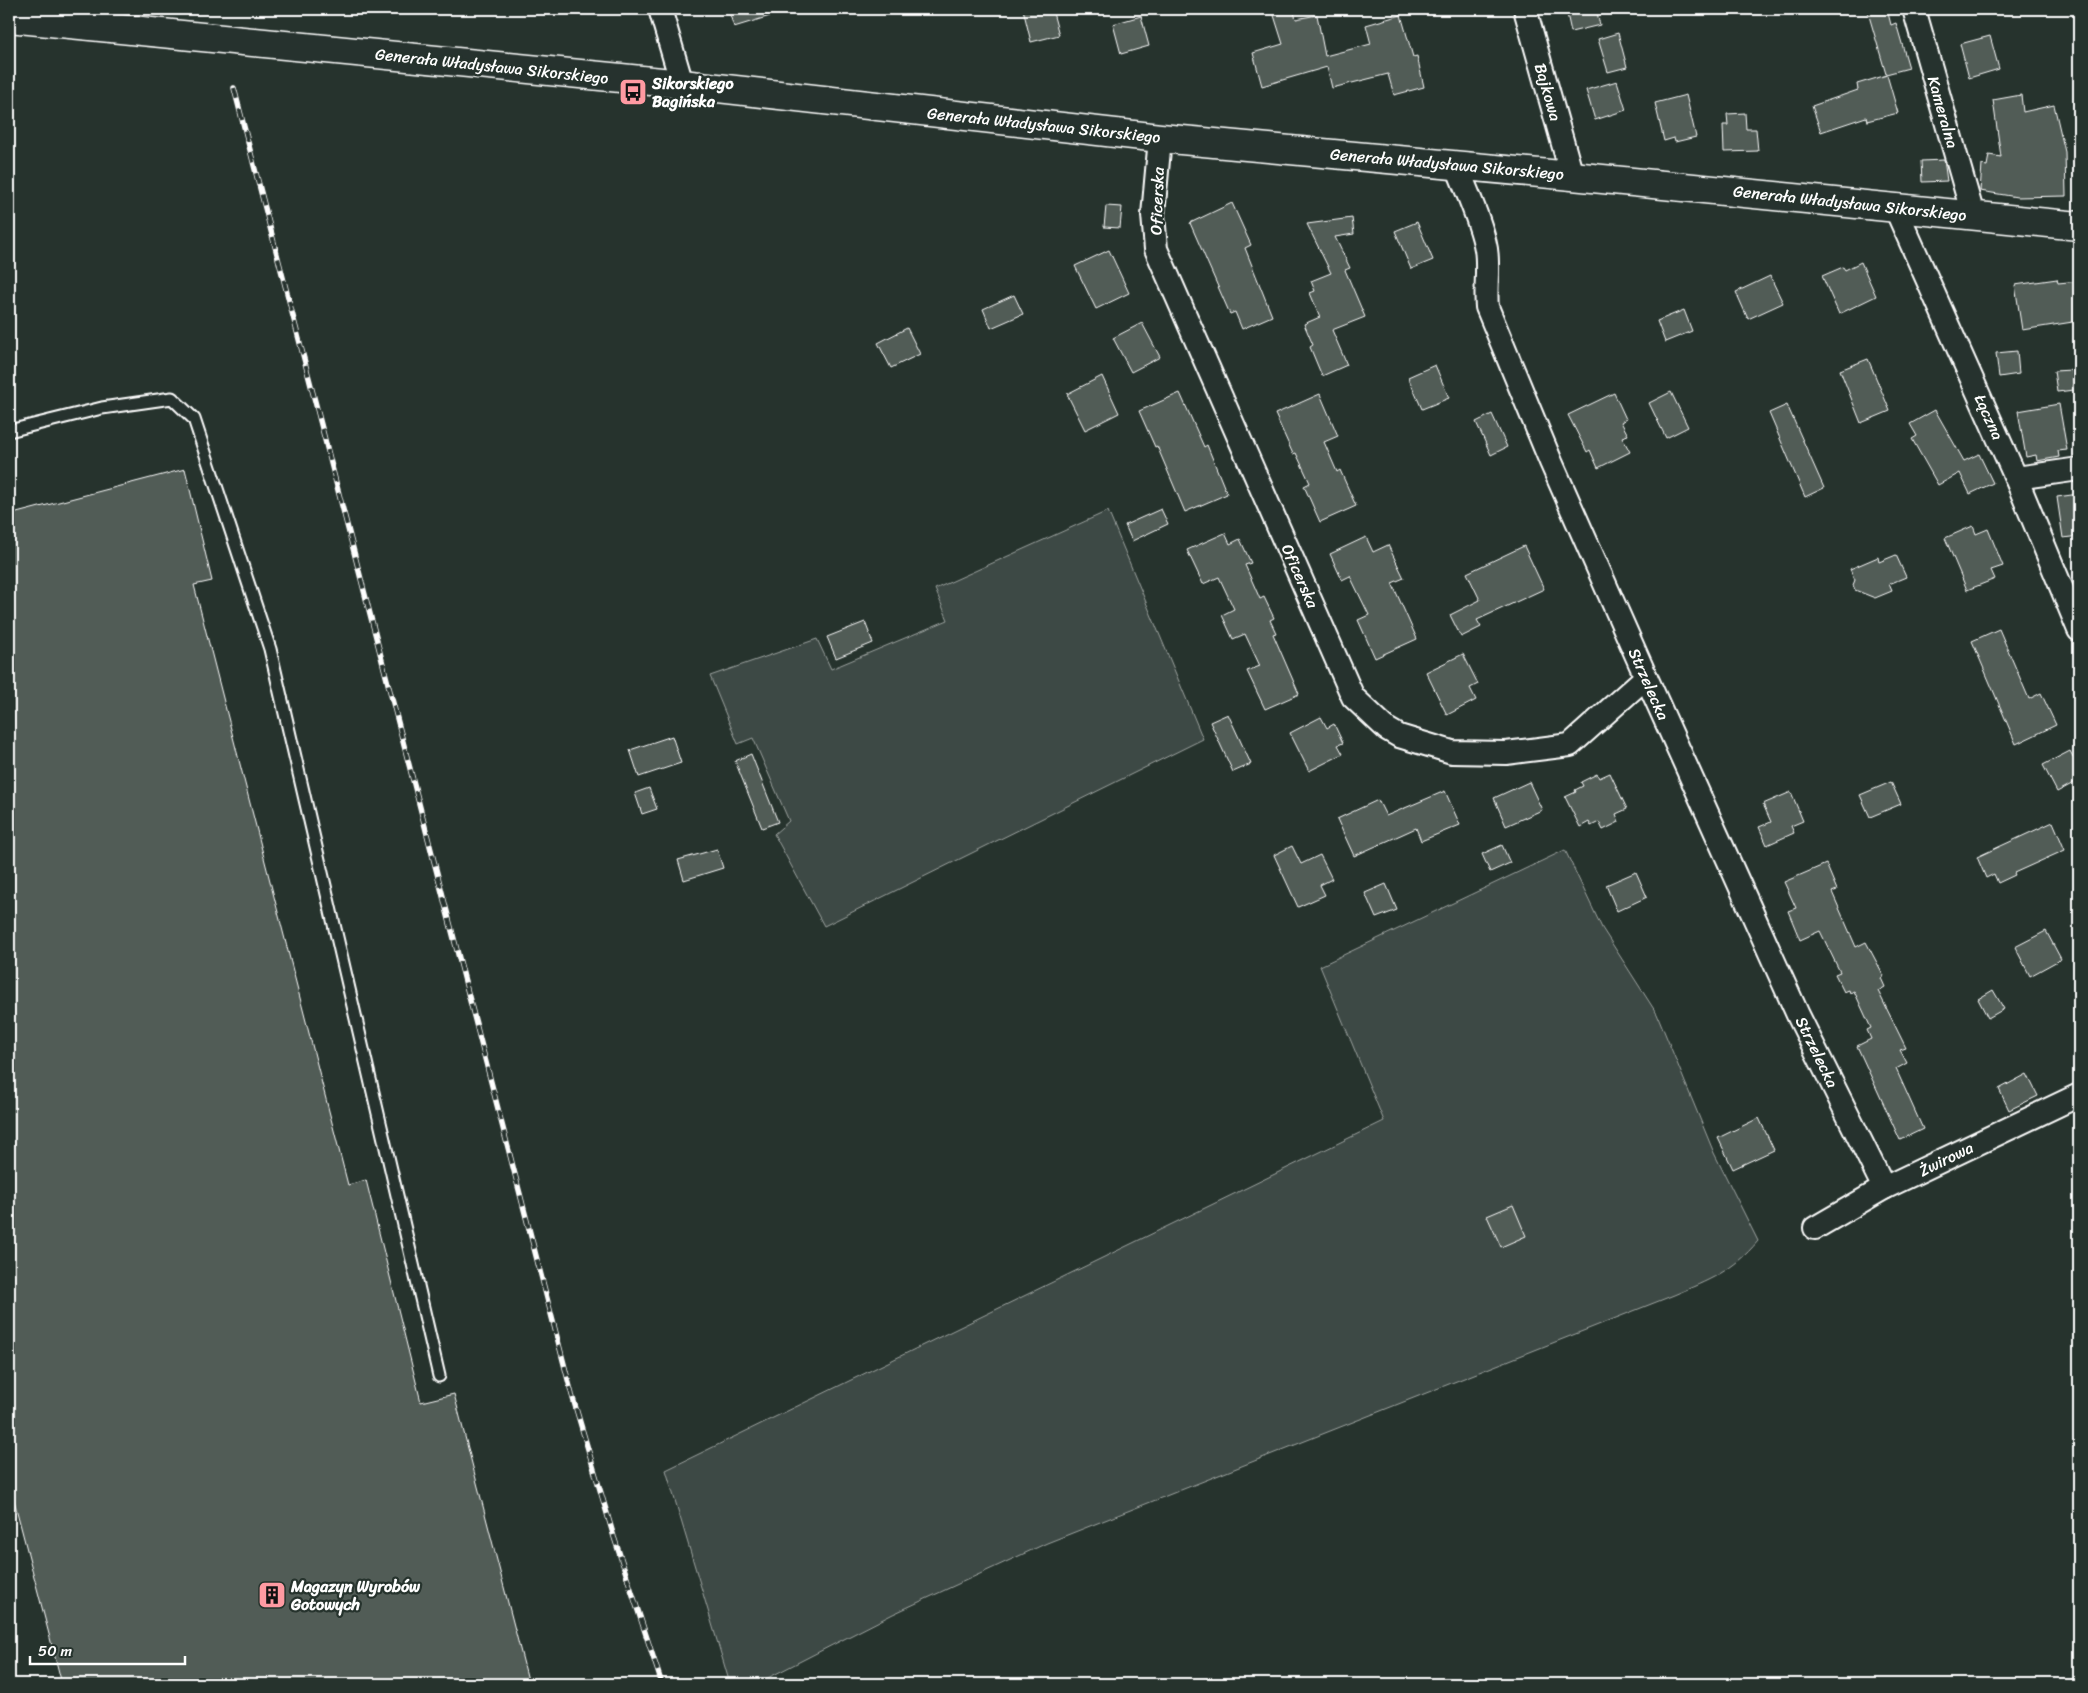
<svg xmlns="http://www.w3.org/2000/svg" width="2088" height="1693" viewBox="0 0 2088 1693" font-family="Sriracha,sans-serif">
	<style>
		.green { fill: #3e4944; stroke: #9ea4a2 }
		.building { fill: #515c57; stroke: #fff }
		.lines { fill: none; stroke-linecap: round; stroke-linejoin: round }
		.service-casing { stroke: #fff; stroke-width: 15 }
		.minor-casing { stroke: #fff; stroke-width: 26 }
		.tertiary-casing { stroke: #fff; stroke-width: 31 }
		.service { stroke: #26332d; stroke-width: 11 }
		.minor { stroke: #26332d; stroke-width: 22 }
		.tertiary { stroke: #26332d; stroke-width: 28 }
		.rail-casing { stroke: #fff; stroke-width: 5.5 }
		.rail { stroke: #26332d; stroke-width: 4; stroke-dasharray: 11; stroke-linecap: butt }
		.labels { text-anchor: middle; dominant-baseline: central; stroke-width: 4.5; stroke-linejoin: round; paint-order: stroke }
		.street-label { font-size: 16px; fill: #fff; stroke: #26332d }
		.poi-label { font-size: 16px; font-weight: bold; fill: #fff; stroke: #26332d; text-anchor: start }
	</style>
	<rect width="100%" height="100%" fill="#26332d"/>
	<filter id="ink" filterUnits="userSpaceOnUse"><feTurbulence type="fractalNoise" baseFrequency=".02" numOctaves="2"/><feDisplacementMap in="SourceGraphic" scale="10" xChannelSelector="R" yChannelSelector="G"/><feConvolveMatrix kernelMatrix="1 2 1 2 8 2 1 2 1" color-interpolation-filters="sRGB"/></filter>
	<g filter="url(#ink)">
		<g class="green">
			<path d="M1108 511 1203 739 824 926 774 834 789 821 753 738 738 744 710 676 817 639 831 669 948 620 935 589Z"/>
			<path d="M1565 850 1602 928 1657 1014 1714 1153 1758 1241C1732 1272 1709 1280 1674 1295L1047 1543 893 1614 756 1684H730L666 1470 1384 1121 1320 966Z"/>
		</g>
		<g class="building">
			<path d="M728 9H779L780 13 734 27Z"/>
			<path d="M1023 9H1052L1059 35 1031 42Z"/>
			<path d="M1272 9H1293L1296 19 1317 15 1325 56 1371 44 1366 25 1401 15 1413 57 1417 56 1424 87 1394 95 1388 74 1332 88 1327 67 1262 86 1253 53 1283 44Z"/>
			<path d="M1566 9H1596L1600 25 1571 32Z"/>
			<path d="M1867 9H1887L1891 25 1896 23 1909 68 1886 74Z"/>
			<path d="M1141 16 1149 46 1121 54 1113 24Z"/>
			<path d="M1618 33 1627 67 1608 72 1598 39Z"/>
			<path d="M1990 36 1999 69 1969 78 1960 44Z"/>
			<path d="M1887 75 1898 113 1867 121 1866 117 1821 132 1812 106 1858 90 1857 84Z"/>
			<path d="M1617 81 1626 110 1595 120 1586 90Z"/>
			<path d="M1686 95 1696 137 1675 142 1674 138 1664 141 1655 103Z"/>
			<path d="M2021 95 2023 112 2054 105 2065 152 2066 196 2017 197 1980 191 1982 165 1987 166 1989 155 2001 157 1993 100Z"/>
			<path d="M1745 113 1746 129H1756L1758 151 1724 152 1723 125H1728L1727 114Z"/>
			<path d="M1944 160 1947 181 1922 182 1921 161Z"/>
			<path d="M1232 203 1251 245 1245 248 1272 316 1242 329 1235 312 1230 314 1190 223Z"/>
			<path d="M1106 206 1122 207 1120 228 1104 227Z"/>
			<path d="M1352 218 1354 234 1335 237 1350 268 1345 270 1365 317 1332 330 1347 365 1322 376 1310 347 1313 345 1304 324 1320 317 1310 293 1315 291 1311 281 1331 273 1307 224Z"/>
			<path d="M1417 222 1433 260 1411 269 1395 231Z"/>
			<path d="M1109 250 1129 293 1096 309 1075 266Z"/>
			<path d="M1861 262 1876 296 1839 314 1822 276 1843 267 1845 270Z"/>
			<path d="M1770 276 1783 303 1748 319 1736 292Z"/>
			<path d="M2057 279 2058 283 2079 281V321L2022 330 2015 285Z"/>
			<path d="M1014 295 1023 314 991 328 983 309Z"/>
			<path d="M1684 310 1692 331 1665 342 1657 321Z"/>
			<path d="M1142 323 1160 357 1131 372 1113 338Z"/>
			<path d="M907 328 920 354 891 368 878 343Z"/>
			<path d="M2017 351 2019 374 1999 377 1996 353Z"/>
			<path d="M1868 359 1890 411 1861 423 1840 370Z"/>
			<path d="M1435 365 1449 398 1422 409 1408 377Z"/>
			<path d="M2072 370 2074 390 2057 392 2054 371Z"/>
			<path d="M1102 376 1119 413 1085 430 1067 394Z"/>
			<path d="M1671 392 1688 427 1666 438 1649 403Z"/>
			<path d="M1180 393 1204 447 1207 445 1227 494 1185 512 1157 446 1155 447 1139 411Z"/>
			<path d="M1614 393 1626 419 1621 422 1628 435 1622 437 1630 452 1598 468 1590 450 1587 452 1568 415Z"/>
			<path d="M1320 394 1338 436 1324 442 1337 472 1340 470 1356 506 1320 522 1304 486 1310 483 1296 453 1293 454 1275 414Z"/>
			<path d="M2059 404 2067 450 2058 451 2059 457 2037 461 2036 455 2026 457 2018 411Z"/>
			<path d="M1787 405 1824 488 1805 497 1769 413Z"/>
			<path d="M1935 410 1964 461 1979 454 1993 483 1970 494 1960 473 1938 485 1912 439 1917 436 1910 424Z"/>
			<path d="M1492 414 1507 447 1491 455 1476 422Z"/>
			<path d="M185 469 212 581 194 585 348 1185 366 1180 421 1402 454 1394 529 1684H62L9 1481V515Z"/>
			<path d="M2079 494V536L2063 538 2057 497Z"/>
			<path d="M1161 509 1168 524 1132 541 1125 525Z"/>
			<path d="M1973 526 1976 534 1988 529 2003 566 1991 570 1995 579 1967 590 1945 538Z"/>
			<path d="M1225 533 1230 544 1240 539 1251 563 1245 565 1260 599 1264 597 1274 618 1270 620 1276 633 1273 634 1299 694 1265 709 1247 671 1260 666 1245 634 1233 639 1222 615 1234 609 1219 577 1203 584 1187 550Z"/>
			<path d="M1366 537 1373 552 1388 545 1404 578 1392 583 1417 639 1375 658 1358 620 1369 615 1350 576 1342 580 1330 554Z"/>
			<path d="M1524 546 1544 589 1477 620 1481 627 1461 637 1450 615 1480 600 1467 573Z"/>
			<path d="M1896 555 1906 577 1889 584 1892 591 1875 598 1855 590 1853 585 1855 580 1850 569 1878 557 1879 562Z"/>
			<path d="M865 622 873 643 836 658 827 637Z"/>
			<path d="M1999 629 2029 699 2041 693 2056 725 2016 744 1972 641Z"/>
			<path d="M1463 654 1478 684 1470 688 1476 700 1447 715 1426 672Z"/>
			<path d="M1228 714 1251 764 1233 772 1210 722Z"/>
			<path d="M1321 717 1327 728 1334 724 1343 743 1338 745 1343 754 1309 771 1290 733Z"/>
			<path d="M672 736 681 763 639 777 630 750Z"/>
			<path d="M2070 751 2079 768V780L2057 792 2043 765Z"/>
			<path d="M751 754 778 822 762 828 735 761Z"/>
			<path d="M1610 773 1627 809 1616 814 1619 822 1603 830 1599 822 1591 826 1589 822 1580 827 1565 797 1576 792 1575 790 1583 786 1581 782 1597 774 1599 778Z"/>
			<path d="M1529 782 1542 810 1506 826 1494 798Z"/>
			<path d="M1891 782 1901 804 1870 817 1860 795Z"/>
			<path d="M649 788 657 809 642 814 635 793Z"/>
			<path d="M1445 791 1460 825 1421 841 1416 828 1354 856 1337 819 1378 800 1386 816Z"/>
			<path d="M1791 792 1803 821 1791 826 1794 833 1767 845 1759 827 1771 822 1763 804Z"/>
			<path d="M2053 822 2065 850 2014 873 2015 875 1998 883 1994 874 1986 878 1977 857Z"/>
			<path d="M1502 845 1510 863 1490 872 1482 854Z"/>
			<path d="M1292 846 1301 864 1320 855 1332 879 1320 885 1325 895 1298 907 1274 855Z"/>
			<path d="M717 849 723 868 684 880 678 860Z"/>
			<path d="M1826 864 1837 890 1832 892 1856 947 1866 942 1884 976 1881 978 1885 987 1878 991 1906 1048 1900 1050 1907 1063 1896 1069 1923 1129 1900 1140 1857 1046 1871 1039 1867 1030 1871 1028 1854 991 1850 993 1849 990 1844 992 1835 974 1840 972 1820 931 1800 940 1788 911 1796 908 1784 882Z"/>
			<path d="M1636 872 1647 897 1617 911 1606 885Z"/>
			<path d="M1386 884 1397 910 1376 918 1365 893Z"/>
			<path d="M2046 931 2061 959 2030 976 2015 947Z"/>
			<path d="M1993 990 2004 1009 1988 1018 1978 999Z"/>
			<path d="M2027 1074 2038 1096 2009 1110 1999 1089Z"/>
			<path d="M1759 1118 1774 1150 1733 1169 1718 1138Z"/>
			<path d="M1513 1205 1526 1236 1501 1247 1487 1216Z"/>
		</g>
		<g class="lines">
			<defs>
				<path id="service" d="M9 431 102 408 172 398 194 419 270 649 439 1376"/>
				<g id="minor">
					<path d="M660 9 682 84"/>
					<path d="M1525 9 1572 176"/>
					<path d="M1914 9 1973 215"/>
					<path d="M1160 138 1153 215 1156 249 1353 697 1387 729 1399 736 1452 752 1506 753 1570 745 1646 677"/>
					<path d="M1457 166C1467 193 1481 221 1486 249 1489 268 1485 288 1487 307L1551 462 1646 677 1798 1015 1884 1188"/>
					<path d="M1895 207 2016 478 2079 630"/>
					<path d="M2016 478 2079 469"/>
					<path d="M1815 1228 1884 1188 2079 1095"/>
				</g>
				<path id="tertiary" d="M9 18 682 84 1160 138 1572 176 2079 226"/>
			</defs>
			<use href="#service" class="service-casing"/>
			<use href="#minor" class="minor-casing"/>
			<use href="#tertiary" class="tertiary-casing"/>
			<use href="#service" class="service"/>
			<use href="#minor" class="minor"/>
			<use href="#tertiary" class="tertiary"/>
			<defs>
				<path id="rail" d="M234 88 572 1395 614 1537 662 1684"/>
			</defs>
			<use href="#rail" class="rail-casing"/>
			<use href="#rail" class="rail"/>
		</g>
	</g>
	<defs>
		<symbol id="bus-square" viewBox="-11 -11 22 22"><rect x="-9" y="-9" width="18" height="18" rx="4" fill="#ff9aa2" stroke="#26332d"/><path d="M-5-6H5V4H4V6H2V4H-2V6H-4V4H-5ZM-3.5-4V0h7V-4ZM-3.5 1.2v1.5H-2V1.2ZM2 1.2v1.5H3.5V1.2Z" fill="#111"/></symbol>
		<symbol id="building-square" viewBox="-11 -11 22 22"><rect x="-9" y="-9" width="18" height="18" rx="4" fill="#ff9aa2" stroke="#26332d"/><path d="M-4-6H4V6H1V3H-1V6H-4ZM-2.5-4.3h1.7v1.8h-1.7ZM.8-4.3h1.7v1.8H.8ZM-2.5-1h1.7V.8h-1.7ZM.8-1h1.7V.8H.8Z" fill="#111"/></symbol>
	</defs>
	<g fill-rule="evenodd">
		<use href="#bus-square" x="617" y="76" width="32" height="32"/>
		<use href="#building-square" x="256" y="1579" width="32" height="32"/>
	</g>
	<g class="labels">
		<g class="street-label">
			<text transform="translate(492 66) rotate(6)">Generała Władysława Sikorskiego</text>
			<text transform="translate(1548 92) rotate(74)">Bajkowa</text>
			<text transform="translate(1943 112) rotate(74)">Kameralna</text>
			<text transform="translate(1044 125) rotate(6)">Generała Władysława Sikorskiego</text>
			<text transform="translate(1447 164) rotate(5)">Generała Władysława Sikorskiego</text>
			<text transform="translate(1157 201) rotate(-88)">Oficerska</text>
			<text transform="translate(1850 203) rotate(6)">Generała Władysława Sikorskiego</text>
			<text transform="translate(1989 417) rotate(66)">Łączna</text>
			<text transform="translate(1300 576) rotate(66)">Oficerska</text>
			<text transform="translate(1649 684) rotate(66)">Strzelecka</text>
			<text transform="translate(1817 1052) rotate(64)">Strzelecka</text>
			<text transform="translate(1946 1159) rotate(-26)">Żwirowa</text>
		</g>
		<g class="poi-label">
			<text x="652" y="83">Sikorskiego<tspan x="652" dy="18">Bagińska</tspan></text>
			<text x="291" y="1586">Magazyn Wyrobów<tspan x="291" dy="18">Gotowych</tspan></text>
		</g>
	</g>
	<rect width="2088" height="1693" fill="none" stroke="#26332d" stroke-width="30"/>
	<rect x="15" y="15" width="2058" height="1663" fill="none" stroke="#fff" stroke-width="2" filter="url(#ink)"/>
	<path d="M30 1656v8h155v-8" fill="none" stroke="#ffffff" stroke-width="2.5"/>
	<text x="38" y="1656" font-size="15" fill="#ffffff" stroke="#26332d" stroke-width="4" paint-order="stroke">50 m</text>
</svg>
